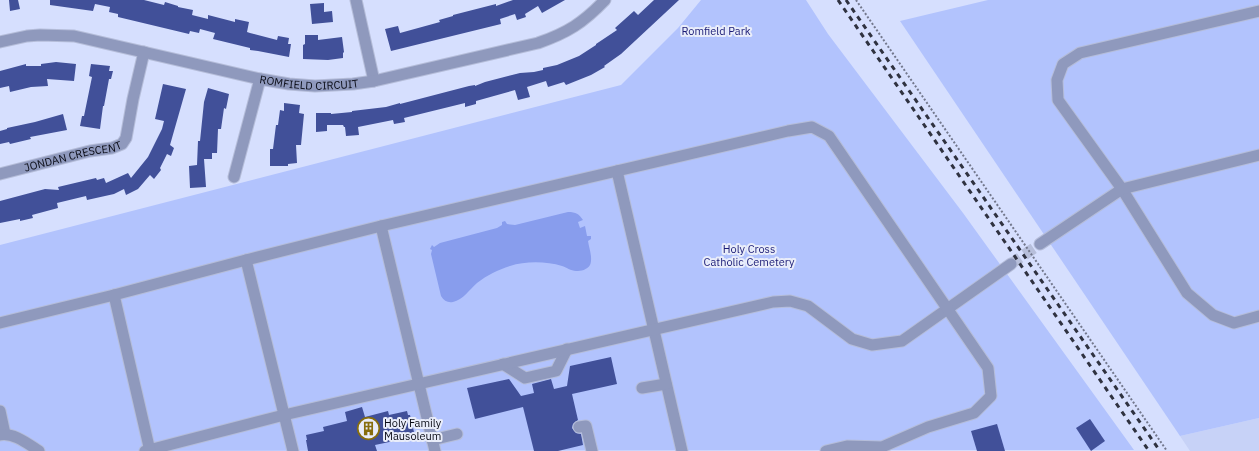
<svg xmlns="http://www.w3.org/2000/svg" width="1259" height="451" viewBox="0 0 1259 451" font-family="'IBM Plex Sans',sans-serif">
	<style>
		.built { fill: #c7d2f7 }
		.green { fill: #b2c3fd }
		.water { fill: #889ded }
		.building { fill: #415099 }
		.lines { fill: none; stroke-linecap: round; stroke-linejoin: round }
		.minor-tunnel { stroke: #b7bfdb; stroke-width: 11; stroke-dasharray: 11 5.5; stroke-linecap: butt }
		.minor-casing { stroke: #b5bdd9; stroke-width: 13 }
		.path { stroke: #73788d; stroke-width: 2; stroke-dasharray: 2 2; stroke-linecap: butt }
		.minor { stroke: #8f99bd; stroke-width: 11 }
		.rail { stroke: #2f3240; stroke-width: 3; stroke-dasharray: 5 5; stroke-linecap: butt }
		.labels { text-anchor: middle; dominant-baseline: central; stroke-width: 4; stroke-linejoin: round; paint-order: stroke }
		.park-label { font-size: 11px; fill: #191a75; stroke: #e9edfa }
		.street-label { font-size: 11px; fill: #090b15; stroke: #e9edfa }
		.poi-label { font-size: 11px; fill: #090b15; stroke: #e9edfa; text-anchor: start }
	</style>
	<rect width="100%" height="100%" fill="#d6dffe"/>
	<path class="built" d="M1259 418V451H1190L1180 436Z"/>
	<g class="green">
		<path d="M701 0H806L828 34 963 213 1134 450 0 451V245L621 85 678 28Z"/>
		<path d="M988 0H1259V418L1180 436 900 21Z"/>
	</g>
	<path class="water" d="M568 212C576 212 579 214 583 220L578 222 580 228 585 226 587 236H591V239L588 241C589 248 593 258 590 265 587 270 581 271 576 271 571 271 566 267 562 266 546 261 525 261 510 266 498 270 487 275 477 283 470 289 463 300 453 302 448 303 444 301 441 296L431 254 432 250 430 249 432 245 434 247 440 243 497 228 502 225V222L505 221 507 224 515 225Z"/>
	<g class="building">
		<path d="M9 0H18L20 9 10 11Z"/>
		<path d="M50 0H144L164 5 165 2 178 6V7L193 10 192 15 208 19V15L235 22V19L249 22 247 32 250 33 277 40 278 36 289 38 288 44H291L289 57 258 51 250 50V48L213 39 215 33 200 29 199 33 190 31 189 34 118 17V14L109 12 110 7 95 4 93 11 50 5Z"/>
		<path d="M513 0H565L542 13 538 6 525 14 526 17 517 20 515 14 500 19 501 24 391 51 385 29 398 26 400 33 440 22 439 20 453 16V15L496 4V6Z"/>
		<path d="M654 0H679L621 54 604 66 605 67 591 75 566 85 564 82 548 87 546 81 527 87 530 97 518 100 515 90 476 101V104L465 107V103L404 118 405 122 394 124 393 120 358 127 359 135 346 136 345 127H344L343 125H327V131L316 132V113H331V114L352 112V111L386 107 400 103V104L469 86 475 85V86L485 82 520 73 534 72 543 70V68L557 65 579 56 596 45V44L617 30 615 28 634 11 638 15Z"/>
		<path d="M324 3V12L332 11 333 22 312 24 310 4Z"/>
		<path d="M305 35H318V40L342 37 344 52 343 53V58L328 60 303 59V45L305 44Z"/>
		<path d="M56 62 76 64 74 81 47 79 48 86 31 87 10 92 9 86 0 88V71L26 64V66H41V64Z"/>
		<path d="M91 64 110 66 109 71H113L111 79H109L104 106H103L100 129 80 126 82 116H84L92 77 89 76Z"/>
		<path d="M163 84 186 89 170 145 174 148 171 156 167 154 160 168 161 170 154 179 150 175 138 189 126 195 124 189 114 194 87 200 86 196 57 203 58 208 32 215 33 218 20 221V219L0 223V201L45 189 59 190 58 187 96 178 97 180 104 178 106 183 128 173 131 178 148 157 162 129 164 121 155 119Z"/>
		<path d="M208 88 229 94 226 109 224 108 221 129H218L217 153H212V159H204L206 187 190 188 189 166 197 165 198 141H200L204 102Z"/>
		<path d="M284 103 300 105 299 113 304 114 301 145H296L297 163 288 164V166H270V149H273L276 125H278L280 110 284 111Z"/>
		<path d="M63 114 67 130 30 137 31 139 10 144 9 142 0 144V131L7 129V128L35 122Z"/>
		<path d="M611 357 617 384 572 394 578 420 573 424 572 428 576 433 581 434 583 445 558 451H534L523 407 475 419 467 388 509 379 521 396 534 393 532 384 551 379 554 389 567 386 570 366Z"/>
		<path d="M362 407 365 417 388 411 389 415 407 411 408 415H410L414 432H412L413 437 375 445 377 451H308L306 440H307L306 435 324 431 323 427 347 421 345 412Z"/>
		<path d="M1090 419 1105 441 1091 451 1076 428Z"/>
		<path d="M997 424 1005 451H977L971 431Z"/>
	</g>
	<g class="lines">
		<path class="minor-tunnel" d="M1011 264 1040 244"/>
		<defs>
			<g id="minor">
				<path d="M356 0 374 81"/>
				<path d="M1259 11 1080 53 1063 64 1057 80 1058 100 1122 189 1187 293 1213 315 1234 323 1259 316"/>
				<path id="s1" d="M0 42 27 36 40 35 74 36 260 79 289 84 315 86 353 84 374 81 538 43C567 33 583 23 605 0"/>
				<path d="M617 171 682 451"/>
				<path id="s2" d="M0 174 90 151 112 148 122 144 126 138 133 99 144 52"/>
				<path d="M234 177 260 79"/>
				<path d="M381 226 435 451"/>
				<path d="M1040 244 1122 189 1259 155"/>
				<path d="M246 260 293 451"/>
				<path d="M0 323 114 295"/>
				<path d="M503 364 525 378 556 371 567 349"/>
				<path d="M642 388 666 384"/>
				<path d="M0 411 5 434"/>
				<path d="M579 427 586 426 592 451"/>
				<path d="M0 435C13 432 28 444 39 451"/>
				<path d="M432 440 457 434"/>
				<path d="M145 451 284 415 773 302 790 301 808 306 852 339 872 345 902 341 1011 264"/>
				<path d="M150 451 114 295 246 260 381 226 788 131 812 127 829 136 988 368 991 396 974 413 928 427 882 447 847 446 826 451"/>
			</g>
		</defs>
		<use href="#minor" class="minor-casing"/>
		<path class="path" d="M856 0 1167 451"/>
		<use href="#minor" class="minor"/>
		<g class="rail">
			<path d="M838 0 1149 451"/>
			<path d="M846 0 1160 451"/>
		</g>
	</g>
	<defs>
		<symbol id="building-ring" viewBox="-11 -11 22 22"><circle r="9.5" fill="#e9edfa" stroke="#876e0d" stroke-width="1.5"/><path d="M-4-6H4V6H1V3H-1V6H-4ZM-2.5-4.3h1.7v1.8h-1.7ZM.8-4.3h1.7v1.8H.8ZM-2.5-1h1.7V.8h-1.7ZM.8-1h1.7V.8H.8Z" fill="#876e0d"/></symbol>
	</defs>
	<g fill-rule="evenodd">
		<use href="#building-ring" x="356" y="416" width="25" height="25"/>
	</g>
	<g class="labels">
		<g class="park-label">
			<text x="716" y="31">Romfield Park</text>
			<text x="749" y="249">Holy Cross<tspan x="749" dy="13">Catholic Cemetery</tspan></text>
		</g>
		<g class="street-label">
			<text stroke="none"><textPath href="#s1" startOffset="315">ROMFIELD CIRCUIT</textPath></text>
			<text stroke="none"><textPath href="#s2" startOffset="75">JONDAN CRESCENT</textPath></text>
		</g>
		<g class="poi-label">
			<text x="384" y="423">Holy Family<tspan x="384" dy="13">Mausoleum</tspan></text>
		</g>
	</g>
</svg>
